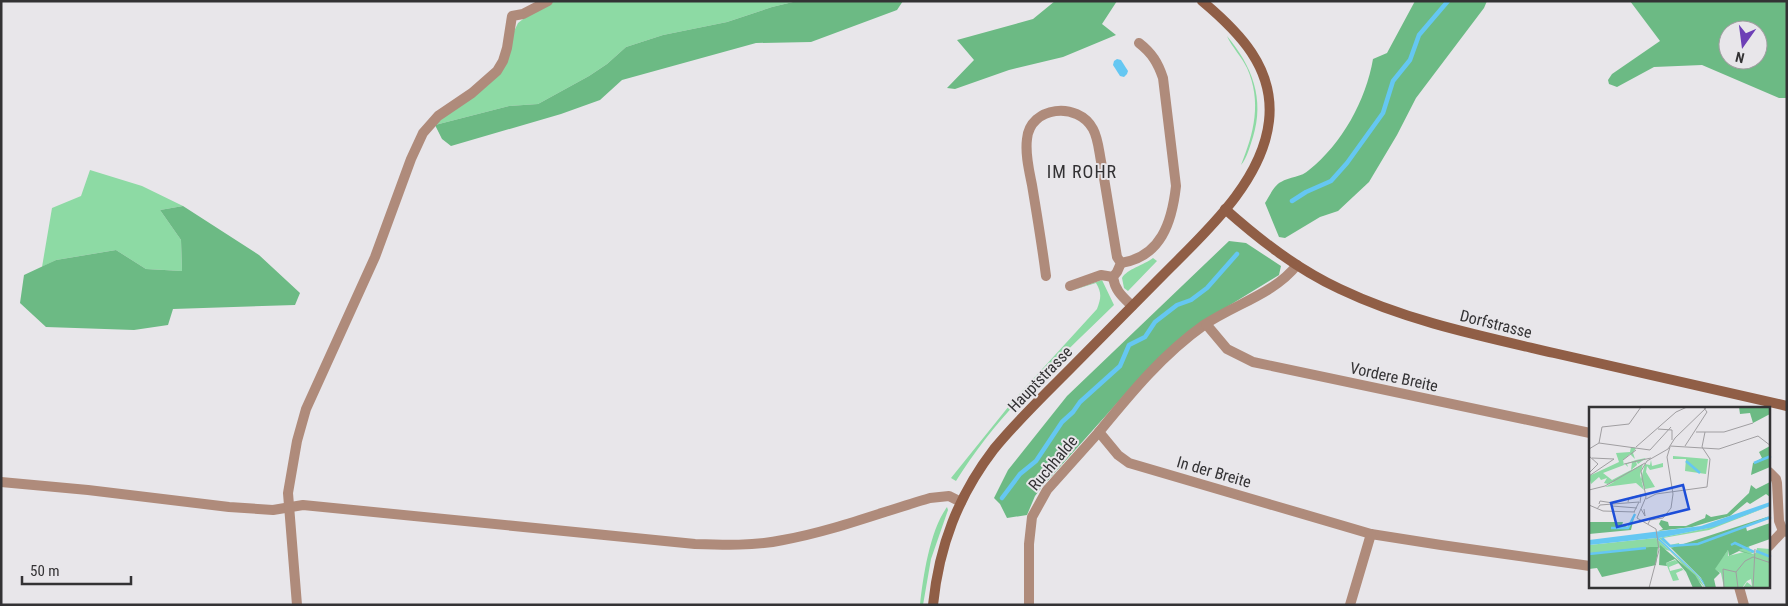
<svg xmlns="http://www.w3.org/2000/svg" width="1788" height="606" viewBox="0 0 1788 606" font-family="'Roboto Condensed',sans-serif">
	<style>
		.green { fill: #8ddaa4 }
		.forest { fill: #6cba84; fill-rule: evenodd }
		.water { fill: #65c7f2 }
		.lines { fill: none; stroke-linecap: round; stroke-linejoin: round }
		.stream { stroke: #65c7f2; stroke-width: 4.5 }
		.street { stroke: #af8b7b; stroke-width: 10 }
		.secondary { stroke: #905e46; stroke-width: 10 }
		.labels { text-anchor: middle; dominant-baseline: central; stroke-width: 4; stroke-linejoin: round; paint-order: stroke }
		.street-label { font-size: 16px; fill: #333234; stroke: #e8e6ea }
		.neighbourhood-label { font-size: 18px; letter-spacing: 1px; fill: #333234; stroke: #e8e6ea }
		.inset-river { fill: none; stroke: #65c7f2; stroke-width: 2.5 }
		.inset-road { fill: none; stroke: #a09ea1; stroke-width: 1 }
		.view { fill: #1d4ed8; fill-opacity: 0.15; stroke: #1d4ed8; stroke-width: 2.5 }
		.inset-edge { fill: none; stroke: #333234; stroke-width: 2.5 }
	</style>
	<rect width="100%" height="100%" fill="#e8e6ea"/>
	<g class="green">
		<path d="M555 1H797L772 7 727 22 663 35 626 47 607 64 589 76 538 104 509 106 435 125 446 115 488 85 518 23 532 12Z"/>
		<path d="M1227 36C1252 66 1265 99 1253 137 1250 146 1247 158 1241 165 1254 133 1262 102 1247 68 1242 57 1231 46 1227 36Z"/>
		<path d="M90 170 142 186 183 206 160 210 181 240 182 271 146 269 116 250 56 260 42 267 52 208 81 196Z"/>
		<path d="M1153 258 1157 261 1128 291 1124 288 1122 278C1127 269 1144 265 1153 258Z"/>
		<path d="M1102 280 1114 305C1058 360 997 414 956 481L951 478 1013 401 1097 309C1101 298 1102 293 1096 283L1070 291Z"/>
		<path d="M947 507 948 510 931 559 923 605H920C923 577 930 530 947 507Z"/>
	</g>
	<g class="forest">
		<path d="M797 1H903L897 10 811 42 756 43 622 80 600 100 561 114 451 146 442 139 435 125 509 106 538 104 589 76 607 64 626 47 663 35 727 22 772 7Z"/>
		<path d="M1055 1H1117L1102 24 1116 35 1063 57 1009 70 955 89 947 88 974 60 957 40 1033 19Z"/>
		<path d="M1415 1H1487L1484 8 1416 98 1397 135 1369 182 1338 211 1320 217 1285 238 1279 237 1265 203C1269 197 1274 185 1281 182 1289 177 1302 177 1309 170 1342 144 1366 100 1373 59L1387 53Z"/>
		<path d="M1630 1H1787V98H1779L1702 65 1654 67 1617 87 1609 84 1608 80 1612 74 1660 41ZM1728 30H1758V60H1728Z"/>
		<path d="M183 206 259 255 300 293 295 305 173 309 168 325 134 330 46 327 20 303 24 275 56 260 116 250 146 269 182 271 181 240 160 210Z"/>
		<path d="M1229 241 1246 243 1281 266 1279 275 1204 321 1143 374 1042 487 1035 496 1027 515 1007 518 1000 504 994 498 1008 470 1067 396Z"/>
	</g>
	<path class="water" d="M1117 59 1121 60 1128 71 1127 74 1124 77 1120 76 1113 65 1114 61Z"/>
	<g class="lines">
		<g class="stream">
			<path d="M1292 201 1306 192 1331 181 1347 163 1383 113 1393 81 1410 60 1419 35 1448 1"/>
			<path d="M1002 498 1020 474 1036 461 1062 422 1073 412 1080 402 1120 366 1129 345 1145 337 1155 322 1177 305 1191 300 1207 288 1237 254"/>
		</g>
		<g class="street">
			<path d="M1121 263C1161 257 1172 222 1176 186L1163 78C1158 63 1152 53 1139 43"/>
			<path d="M1297 265C1274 294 1235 304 1204 325 1163 354 1131 393 1099 432L1118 455 1129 463 1371 534 1441 545 1590 566"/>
			<path d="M1046 276C1042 245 1037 215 1032 185 1029 170 1025 154 1027 139 1030 106 1078 101 1093 129 1099 140 1099 154 1102 166 1107 196 1112 227 1117 257L1121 263 1117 272 1113 277C1115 291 1123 297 1132 306"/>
			<path d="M1070 286 1101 275 1113 277"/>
			<path d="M1206 324 1227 349 1253 362 1590 433"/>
			<path d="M1769 472 1776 479 1777 483 1779 521 1783 531"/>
			<path d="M1 482 88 490 229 507 273 510 303 505 695 544C724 545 754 546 783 540 833 531 882 512 930 498L949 496 961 502"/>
			<path d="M1769 546 1783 531 1787 532"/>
			<path d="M1739 587 1744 605"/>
			<path d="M297 605 288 493 297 441 306 409 375 257 411 159 423 133 438 116 472 93 497 71 503 61 507 48 512 16 523 14 548 1"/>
			<path d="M1029 605V544L1032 517 1047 490 1099 432"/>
			<path d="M1350 605 1371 534"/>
		</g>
		<g class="secondary">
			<path d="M1225 209C1260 240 1297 269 1340 289 1407 321 1481 336 1554 353 1631 370 1709 388 1787 406"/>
			<path d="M933 605C939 546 958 496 994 449 1017 421 1044 395 1069 370 1099 340 1129 309 1159 279 1201 236 1262 184 1269 121 1275 68 1239 32 1202 1"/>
		</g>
	</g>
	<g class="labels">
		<g class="street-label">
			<text transform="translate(1496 324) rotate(14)">Dorfstrasse</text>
			<text transform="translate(1394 377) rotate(12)">Vordere Breite</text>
			<text transform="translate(1040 379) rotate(-46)">Hauptstrasse</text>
			<text transform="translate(1053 463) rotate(-50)">Ruchhalde</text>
			<text transform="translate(1214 472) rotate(16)">In der Breite</text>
		</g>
		<g class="neighbourhood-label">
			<text x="1082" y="171">IM ROHR</text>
		</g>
	</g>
	<g transform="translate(1589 407)">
		<rect width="181" height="181" fill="#e8e6ea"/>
		<path d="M42 40 47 41 44 46 46 52 41 47 34 53 35 58 14 66 23 73 42 63 43 55 38 57 39 60 36 57 47 53 57 51 49 57 47 54 48 58 41 64 54 57 51 68 55 83 47 76 16 80 25 75 19 77 15 76 18 71 12 73 10 70 2 77 0 69 30 55 27 46 41 45ZM84 49 119 52 117 67 96 64 97 52H84ZM62 53 63 59 74 56V60L61 63 58 59 57 65 66 80 56 82 52 72 56 57 61 58ZM181 99 120 123 74 131 81 138 90 136 91 140 82 141 70 131 119 121ZM67 131 109 169 116 181 81 144 68 140 0 146V138ZM160 139 161 145 166 144 162 147 167 146 168 141 181 142V150L176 146 181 152V181H154L158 175 163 179 162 172 158 174 153 181H135L132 166 125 162 139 143V149L155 145 150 143ZM86 153 90 156 80 160 81 164 93 161 99 171 94 163 87 166 90 173 84 174 77 156Z" fill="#8ddaa4"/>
		<path d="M150 0H181V7L164 16 161 6 151 7ZM181 39V60L162 68 164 56 173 51 170 45ZM181 75V90L177 87 161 97 158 95 141 109 103 120 69 124 74 122 70 117 72 113 79 115 80 119H97L116 111 117 107 122 110 138 107 160 86 162 78 167 82ZM46 106 42 123 0 127V115H34L33 118 39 120ZM181 109 157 120 158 124 181 116V132L150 143 165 148 150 144 140 149 139 143 126 162 131 166 125 172 127 181H117L112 171 82 141ZM71 138 106 168 114 181H104L97 165 86 152 77 156 78 159 70 158ZM61 140H69L67 158 13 170 8 161 0 162V146Z" fill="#6cba84"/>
		<path d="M181 95V99L125 120 70 131 109 168 114 174 117 181 109 169 67 131 0 138V133L112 119Z" fill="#65c7f2"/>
		<path class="inset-river" d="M97 54 111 66M165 56 182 49M22 121H39L46 107M73 131 81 139 109 137 182 110M142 138 146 136 165 145M167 144 182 150M0 147 57 141"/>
		<path class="inset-road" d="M69 22 83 23V33M107 25H135L164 16M10 36 13 20 40 17 52 0M81 39 130 42 169 29 182 39M96 39 118 5 115 1M47 40 87 5 98 0M0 42 10 36 61 43 82 20M0 49 9 57 0 66M34 53 47 43M35 57 62 51M0 69 25 52 3 51M0 83 16 79 56 56M57 92 67 87 118 80 121 52 113 40 116 25M39 95 40 91 52 88 51 96M10 97 11 94 24 96M0 98 14 104 46 105M23 99 48 101M8 102 11 98 50 95 45 105M52 102 56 109 55 102M59 117 61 113 74 111 82 101 84 87 78 50 81 40M60 181 70 143 67 122 48 111 57 90 52 64 58 54 79 42 86 31 118 0M135 181 134 162 147 165M149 181 147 165 156 154 164 150 182 156M164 181 166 142"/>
		<path class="view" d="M94 78 100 102 28 120 22 96Z"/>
		<rect width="181" height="181" class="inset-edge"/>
	</g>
	<rect width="1788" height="606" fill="none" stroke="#333234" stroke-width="5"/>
	<g transform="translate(1743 45) rotate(194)"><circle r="24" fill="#e8e6ea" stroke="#a09ea1"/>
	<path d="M0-4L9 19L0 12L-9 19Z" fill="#6d3fb6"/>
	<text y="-8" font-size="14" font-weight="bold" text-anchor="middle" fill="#333234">N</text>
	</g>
	<path d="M22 576v8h109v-8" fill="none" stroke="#333234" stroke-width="2.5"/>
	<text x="30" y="576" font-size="15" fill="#333234" stroke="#e8e6ea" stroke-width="4" paint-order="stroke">50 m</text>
</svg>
